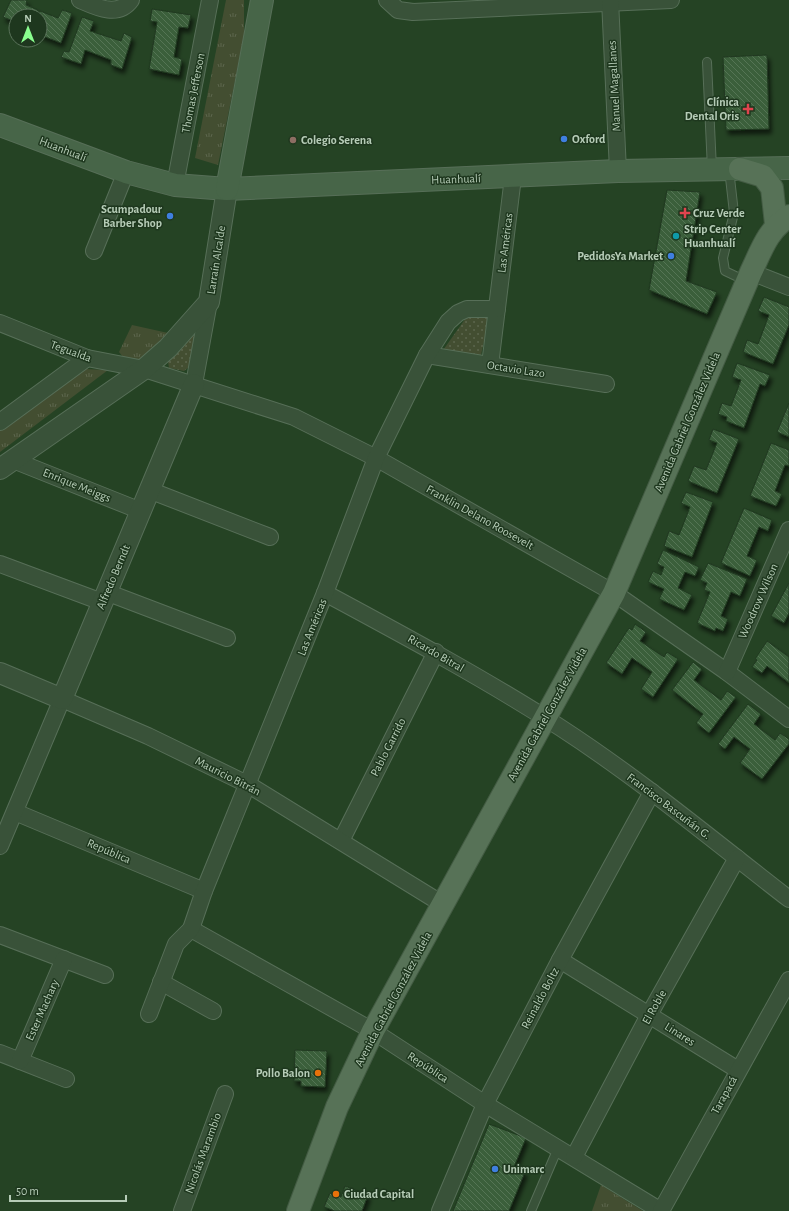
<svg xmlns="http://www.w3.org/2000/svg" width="789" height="1211" viewBox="0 0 789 1211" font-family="'Alegreya Sans',sans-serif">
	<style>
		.grass { fill: url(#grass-dots) }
		.park { fill: url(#park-tufts) }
		.building { fill: url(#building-back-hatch); stroke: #203920; filter: url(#shadow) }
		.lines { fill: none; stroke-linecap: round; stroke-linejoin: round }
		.service-casing { stroke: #576f58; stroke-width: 10 }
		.minor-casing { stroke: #576f58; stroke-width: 18 }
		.tertiary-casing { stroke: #576f58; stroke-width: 22 }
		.secondary-casing { stroke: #576f58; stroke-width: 24 }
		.primary-casing { stroke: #435b43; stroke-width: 24 }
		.service { stroke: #395239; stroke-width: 8 }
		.minor { stroke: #395239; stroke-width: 16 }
		.tertiary { stroke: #395239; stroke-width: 20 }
		.secondary { stroke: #476548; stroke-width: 22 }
		.primary { stroke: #577257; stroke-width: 22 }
		.health-dot { fill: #e0444e; stroke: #1e371e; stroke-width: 1.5 }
		.shop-dot { fill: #3f7fe0; stroke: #1e371e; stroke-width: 1.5 }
		.education-dot { fill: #8d6e63; stroke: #1e371e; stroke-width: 1.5 }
		.culture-dot { fill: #0f9aa8; stroke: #1e371e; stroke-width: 1.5 }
		.food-dot { fill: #e8710a; stroke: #1e371e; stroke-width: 1.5 }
		.labels { text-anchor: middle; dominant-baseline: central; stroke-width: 3; stroke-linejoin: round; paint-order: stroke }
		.street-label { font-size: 12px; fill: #b6ccb7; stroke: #1e371e }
		.poi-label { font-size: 12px; font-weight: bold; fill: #b6ccb7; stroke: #1e371e; text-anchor: start }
	</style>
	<defs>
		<pattern id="grass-dots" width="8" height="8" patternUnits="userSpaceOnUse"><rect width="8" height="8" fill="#434e31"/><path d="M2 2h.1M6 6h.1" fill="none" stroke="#5c664d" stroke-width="1.8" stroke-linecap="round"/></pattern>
		<pattern id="park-tufts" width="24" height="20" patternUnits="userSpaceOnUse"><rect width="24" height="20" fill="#434e31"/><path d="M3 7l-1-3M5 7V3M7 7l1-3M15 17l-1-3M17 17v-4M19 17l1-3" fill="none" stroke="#5c664d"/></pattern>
		<pattern id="building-back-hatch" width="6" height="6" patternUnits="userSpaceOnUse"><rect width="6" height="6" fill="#3b5e3b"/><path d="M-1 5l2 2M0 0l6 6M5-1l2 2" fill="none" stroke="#557455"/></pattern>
		<filter id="shadow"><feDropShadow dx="2.5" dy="4.5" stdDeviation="2" flood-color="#0009"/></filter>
	</defs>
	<rect width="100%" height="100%" fill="#254324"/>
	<g class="grass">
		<path d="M468 315 490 316 480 359 441 353Z"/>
		<path d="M189 334 195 335 193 364 184 371 169 368 167 355Z"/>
	</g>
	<g class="park">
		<path d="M226 0H244V36L218 165 195 158Z"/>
		<path d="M132 325 168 333 158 348 141 361 123 357 119 352Z"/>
		<path d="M85 369 108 370 0 452V430Z"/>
		<path d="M601 1185 643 1211H592Z"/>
	</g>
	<g class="building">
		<path d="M11 0H27L26 5 38 10 36 16H16V22L3 17Z"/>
		<path d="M152 9 191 15 188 28 179 27 174 57 182 59 179 75 149 69 157 22 150 21Z"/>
		<path d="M62 10 72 13 61 43 40 35V16H38L40 11 58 18Z"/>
		<path d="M82 17 94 21 90 31 121 41 124 33 132 37 122 69 111 65V60L85 50 81 64 61 57 64 51 69 52Z"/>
		<path d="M767 55 769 129 726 130 723 57Z"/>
		<path d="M667 190 700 192 686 281 717 292 707 314 649 290Z"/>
		<path d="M764 297 789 307V325L773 364 743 352 747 340 758 344 769 315 758 311Z"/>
		<path d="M737 363 770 375 765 386 760 384 744 428 726 421 727 417 718 414 722 403 731 406 741 380 732 377Z"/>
		<path d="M789 403V437L777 432Z"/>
		<path d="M713 429 739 439 717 493 688 481 694 466 706 470 717 443 709 440Z"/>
		<path d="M771 443 789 450V466L785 465 775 491 782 494 776 506 750 496Z"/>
		<path d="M686 492 713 502 692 557 664 546 669 531 679 535 690 507 681 503Z"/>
		<path d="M744 508 772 520 768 531 759 527 747 556 757 560 750 576 721 563Z"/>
		<path d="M663 550 699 567 695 576 685 572 678 588 692 595 684 610 659 599 664 589 648 582 653 571 661 575 664 567 657 564Z"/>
		<path d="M708 563 747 579 740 596 731 592 721 616 728 619 723 631 716 628 715 631 697 623 710 592 704 590 707 583 700 580Z"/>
		<path d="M789 583V613L784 623 771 616Z"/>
		<path d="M635 624 646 632 640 641 664 657 667 652 678 659 653 697 641 689 652 672 632 658 622 674 606 663 629 628 632 630Z"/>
		<path d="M767 641 789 657V683L767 666 762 673 752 667 757 660 755 659Z"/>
		<path d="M693 662 702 669 694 680 721 700 727 691 736 697 709 733 696 723 703 714 672 690Z"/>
		<path d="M748 704 761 714 754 724 775 740 780 733 789 739V744L762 779 740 763 750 749 734 737 725 749 718 744Z"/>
		<path d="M295 1050 327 1051 325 1087 301 1086V1081H294Z"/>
		<path d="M489 1124 526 1138 514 1167 525 1172 509 1211H453Z"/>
		<path d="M345 1186 368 1195 362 1211H335L324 1207 330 1193 341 1197Z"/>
	</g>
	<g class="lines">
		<defs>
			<g id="service">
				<path d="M707 62 712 169"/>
				<path d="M729 169 734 213 723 258 725 271 746 281"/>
				<path d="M531 1211 558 1148"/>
			</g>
			<g id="minor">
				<path d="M80 0C96 7 118 18 131 0"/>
				<path d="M387 0 398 10 413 12 671 0"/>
				<path d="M610 0 618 171"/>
				<path d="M175 185 210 0"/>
				<path d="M94 251 126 172"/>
				<path d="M751 272 789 287"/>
				<path d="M0 323 87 358 144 369 294 417 376 458 614 593 727 672 789 719"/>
				<path d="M427 355 606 384"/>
				<path d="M490 365 513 177"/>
				<path d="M194 384 209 302"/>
				<path d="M0 422 87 358"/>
				<path d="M13 460 141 511"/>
				<path d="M149 490 270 537"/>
				<path d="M0 564 102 602"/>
				<path d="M106 592 227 638"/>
				<path d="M325 593C405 636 485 679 561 728 641 780 714 841 789 899"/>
				<path d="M727 672 789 530"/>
				<path d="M15 812 204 891"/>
				<path d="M341 841 436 652"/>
				<path d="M0 846 62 699 148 736 249 785 444 905"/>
				<path d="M191 929 373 1031 485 1104 661 1211"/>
				<path d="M0 935 105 975"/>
				<path d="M560 960 738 1070"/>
				<path d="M161 982 213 1011"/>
				<path d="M149 1014 176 944 191 929 204 891 325 593 376 458 427 355 448 322 458 313 467 309H497"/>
				<path d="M0 1053 66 1079"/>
				<path d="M20 1061 64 959"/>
				<path d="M574 1157 649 1015 737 858"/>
				<path d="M182 1211 225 1094"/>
				<path d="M440 1211 485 1104 560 960 652 792"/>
				<path d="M661 1211 789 980"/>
			</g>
			<g id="tertiary">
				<path d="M0 469 144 369 168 348 209 302 227 189"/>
				<path d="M0 673 62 699 194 384"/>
			</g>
			<g id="secondary">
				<path d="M0 125 126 172 175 185 227 189 618 171 789 168"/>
				<path d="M227 189 262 0"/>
			</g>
			<g id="primary">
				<path d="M740 169 763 176 772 188 776 224"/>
				<path d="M298 1211 337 1107 373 1031 614 593 751 272C762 249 767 231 789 216"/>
			</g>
		</defs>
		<use href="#service" class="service-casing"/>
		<use href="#minor" class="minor-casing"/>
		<use href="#tertiary" class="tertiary-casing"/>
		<use href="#secondary" class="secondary-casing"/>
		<use href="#primary" class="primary-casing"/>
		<use href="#service" class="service"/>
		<use href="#minor" class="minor"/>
		<use href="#tertiary" class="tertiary"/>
		<use href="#secondary" class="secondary"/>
		<use href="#primary" class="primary"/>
	</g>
	<g class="health-dot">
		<path d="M746 103h4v4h4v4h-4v4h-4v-4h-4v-4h4z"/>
		<path d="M683 207h4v4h4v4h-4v4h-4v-4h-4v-4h4z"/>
	</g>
	<g class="shop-dot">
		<circle cx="564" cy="139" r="4"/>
		<circle cx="170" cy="216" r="4"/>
		<circle cx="671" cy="256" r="4"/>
		<circle cx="495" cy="1169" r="4"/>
	</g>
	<circle class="education-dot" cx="293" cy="140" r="4"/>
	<circle class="culture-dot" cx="676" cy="236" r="4"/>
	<g class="food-dot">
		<circle cx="318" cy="1073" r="4"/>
		<circle cx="336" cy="1194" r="4"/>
	</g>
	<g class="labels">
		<g class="street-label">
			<text transform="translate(614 86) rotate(-93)">Manuel Magallanes</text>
			<text transform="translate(193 93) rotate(-79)">Thomas Jefferson</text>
			<text transform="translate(63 149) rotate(21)">Huanhualí</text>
			<text transform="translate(456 179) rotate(-2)">Huanhualí</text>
			<text transform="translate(505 243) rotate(-83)">Las Américas</text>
			<text transform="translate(216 260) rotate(-81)">Larraín Alcalde</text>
			<text transform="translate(71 351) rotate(20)">Tegualda</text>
			<text transform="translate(516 369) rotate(9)">Octavio Lazo</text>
			<text transform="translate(687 422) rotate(-67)">Avenida Gabriel González Videla</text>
			<text transform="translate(77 485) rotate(22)">Enrique Meiggs</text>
			<text transform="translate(480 517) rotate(29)">Franklin Delano Roosevelt</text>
			<text transform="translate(113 577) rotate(-67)">Alfredo Berndt</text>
			<text transform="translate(758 601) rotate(-66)">Woodrow Wilson</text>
			<text transform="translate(312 627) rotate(-68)">Las Américas</text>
			<text transform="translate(436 653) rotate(30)">Ricardo Bitral</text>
			<text transform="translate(547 714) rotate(-61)">Avenida Gabriel González Videla</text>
			<text transform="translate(388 747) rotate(-63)">Pablo Garrido</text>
			<text transform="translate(228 776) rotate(27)">Mauricio Bitrán</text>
			<text transform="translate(669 806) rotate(37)">Francisco Bascuñán G.</text>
			<text transform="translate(109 851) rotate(23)">República</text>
			<text transform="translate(540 998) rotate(-62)">Reinaldo Boltz</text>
			<text transform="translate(393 999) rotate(-62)">Avenida Gabriel González Videla</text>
			<text transform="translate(654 1007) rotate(-61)">El Roble</text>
			<text transform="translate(42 1010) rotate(-66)">Ester Machary</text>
			<text transform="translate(680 1034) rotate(32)">Linares</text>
			<text transform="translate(428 1067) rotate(33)">República</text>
			<text transform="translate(724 1095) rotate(-61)">Tarapacá</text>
			<text transform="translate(203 1153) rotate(-70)">Nicolás Marambio</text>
		</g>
		<g class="poi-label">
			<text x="739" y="102" text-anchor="end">Clínica<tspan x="739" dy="14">Dental Oris</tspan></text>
			<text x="572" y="139">Oxford</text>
			<text x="301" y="140">Colegio Serena</text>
			<text x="162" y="209" text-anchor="end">Scumpadour<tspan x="162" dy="14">Barber Shop</tspan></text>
			<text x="693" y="213">Cruz Verde</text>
			<text x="684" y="229">Strip Center<tspan x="684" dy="14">Huanhualí</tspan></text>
			<text x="663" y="256" text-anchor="end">PedidosYa Market</text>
			<text x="310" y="1073" text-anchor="end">Pollo Balon</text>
			<text x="503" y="1169">Unimarc</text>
			<text x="344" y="1194">Ciudad Capital</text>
		</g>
	</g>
	<g transform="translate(28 28)"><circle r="19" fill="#1e371e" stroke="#5b735b"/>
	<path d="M0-3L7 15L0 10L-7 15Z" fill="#89fe8e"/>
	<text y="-6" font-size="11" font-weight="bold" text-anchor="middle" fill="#b6ccb7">N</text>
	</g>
	<path d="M10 1195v6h116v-6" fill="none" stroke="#b6ccb7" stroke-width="2"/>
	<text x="16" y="1195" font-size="12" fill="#b6ccb7" stroke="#1e371e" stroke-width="3" paint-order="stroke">50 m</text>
</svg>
